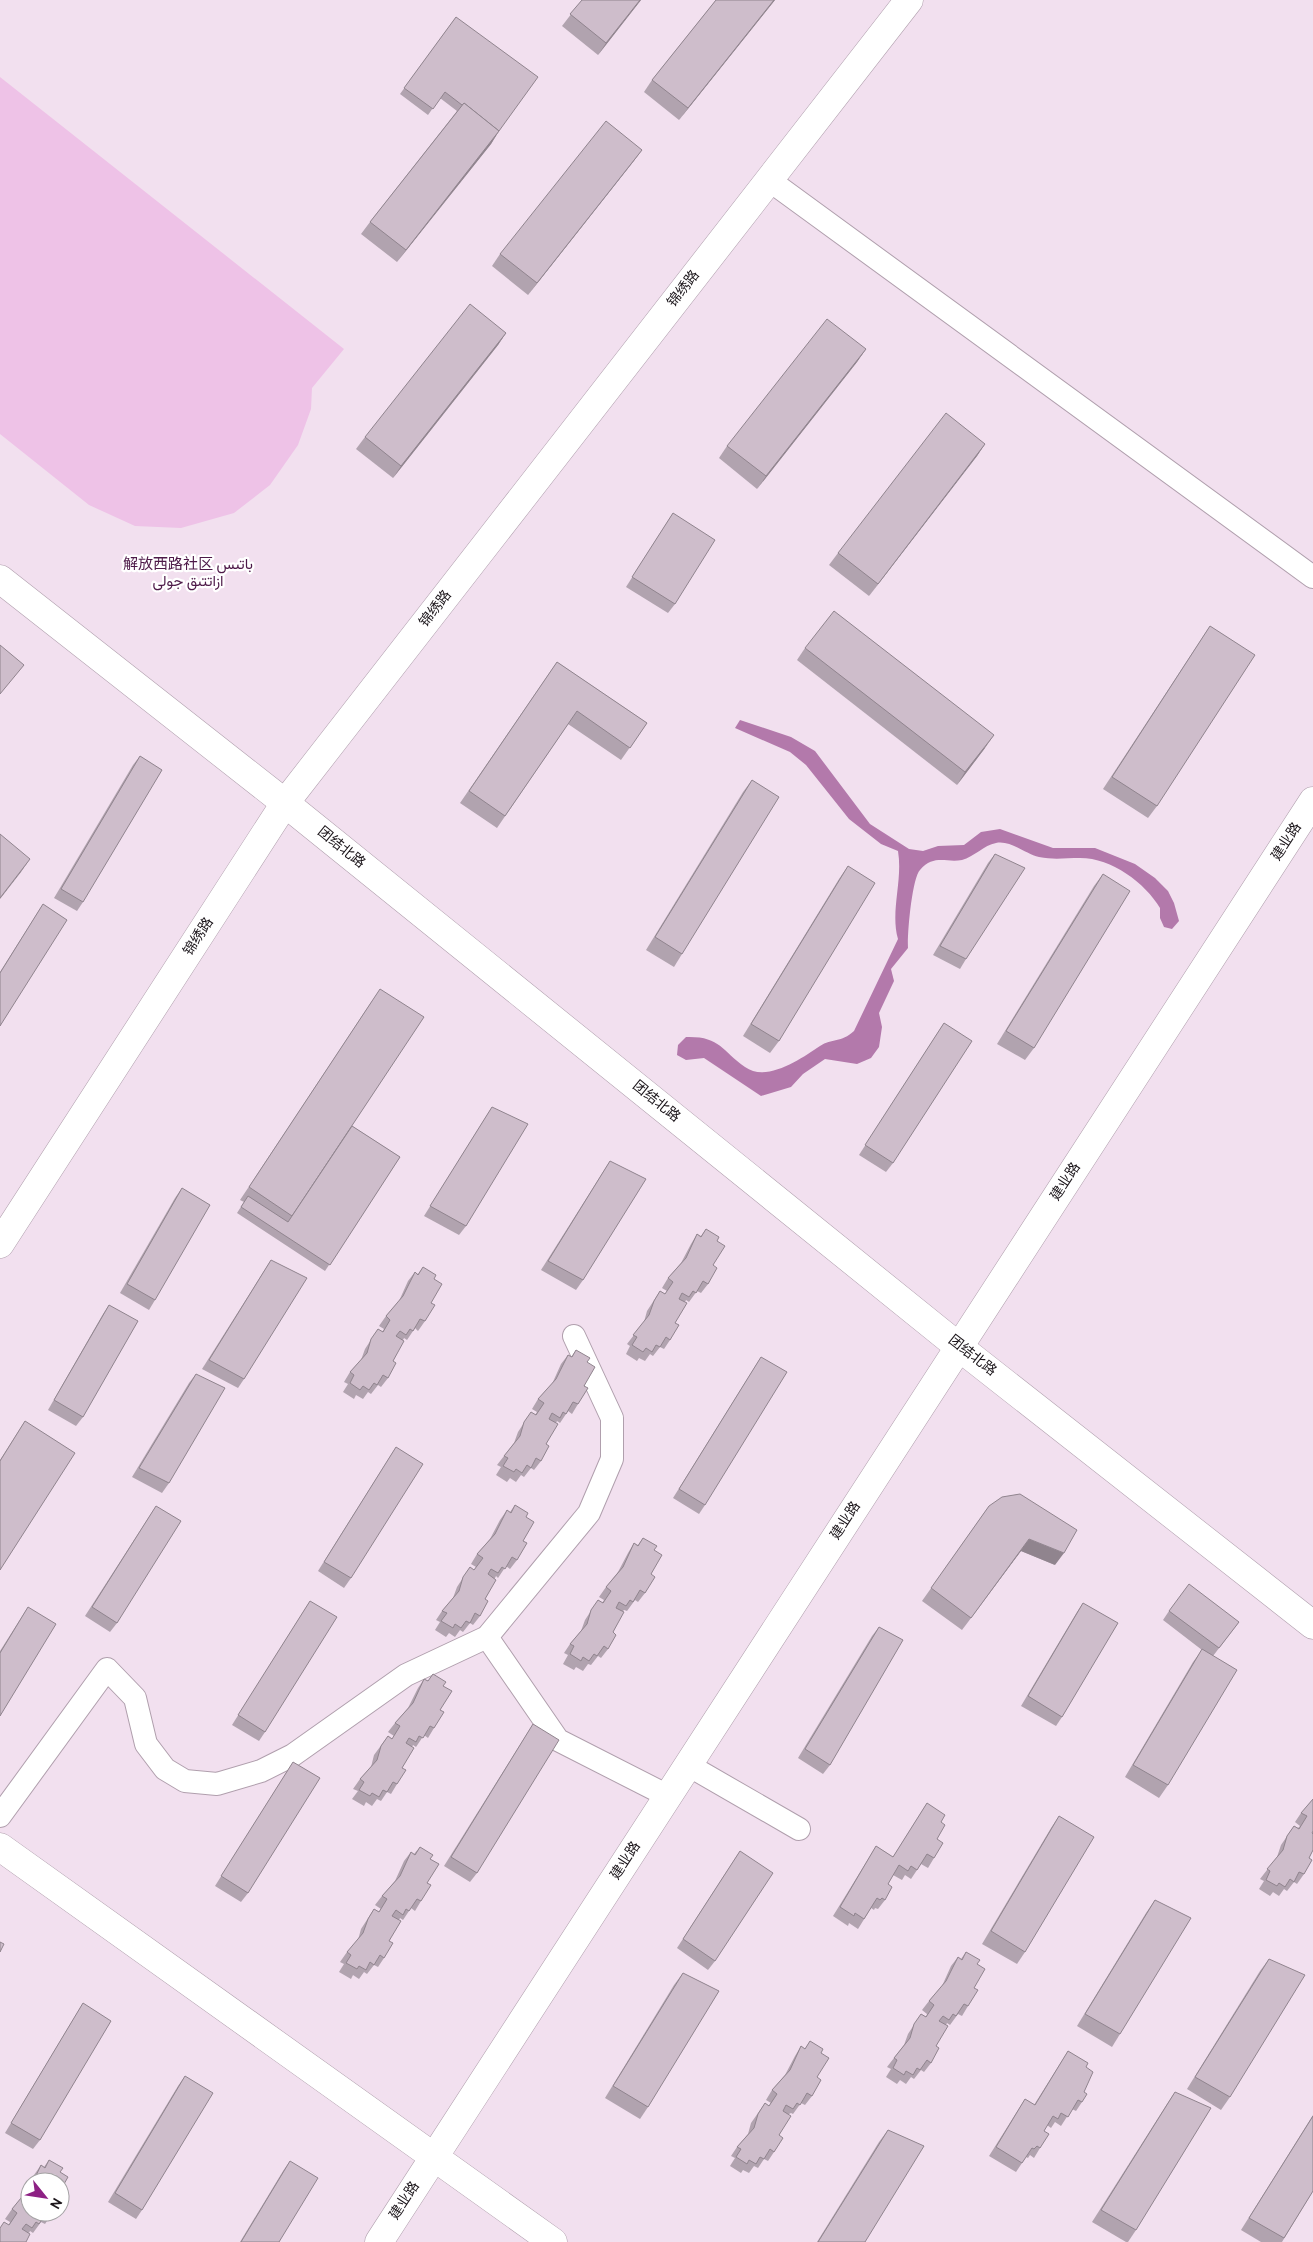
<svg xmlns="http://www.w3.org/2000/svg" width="1313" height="2242" viewBox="0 0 1313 2242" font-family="Overpass,Vazirmatn,'Noto Sans SC',sans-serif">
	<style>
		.green { fill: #eec2e7 }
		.water { fill: #b379ab }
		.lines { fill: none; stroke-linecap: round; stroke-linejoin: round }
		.minor-casing { stroke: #b09fad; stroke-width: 24 }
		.tertiary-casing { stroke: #b09fad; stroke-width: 29 }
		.minor { stroke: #fff; stroke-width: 22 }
		.tertiary { stroke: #fff; stroke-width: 28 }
		.wall { fill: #b1a3af }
		.shaded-wall { fill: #90848e }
		.building { fill: #cebdcb; stroke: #90848e }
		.labels { text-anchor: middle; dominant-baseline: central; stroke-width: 4.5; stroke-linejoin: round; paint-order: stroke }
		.street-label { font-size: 14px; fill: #1c161b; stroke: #fff }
		.neighbourhood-label { font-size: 15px; fill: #4d1948; stroke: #fff }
	</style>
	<rect width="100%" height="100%" fill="#f2e0ef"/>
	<path class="green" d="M0 77 344 349 312 388 311 409 298 445 270 485 234 513 181 528 135 526 89 505 0 434Z"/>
	<path class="water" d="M740 720 791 737 815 751 870 824 909 849 923 851 938 846 964 845 981 832 1000 829 1053 848H1095L1135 864 1155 878 1168 891 1174 903 1179 921 1172 929 1164 927 1160 918V908C1145 883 1112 858 1080 858 1065 858 1054 860 1039 857 1025 854 1011 840 996 843 984 845 974 857 962 860 946 863 934 854 920 870 912 878 907 935 908 948L891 969 894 981 879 1013 882 1027 879 1047 871 1058 857 1064 825 1059 803 1074 791 1087 761 1096 704 1058 686 1060 677 1055 678 1045 686 1037C720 1036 721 1050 745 1067 767 1083 802 1058 820 1046 832 1038 841 1043 854 1031L898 939C890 911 903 881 898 851L881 844 849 819 806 765 790 752 735 728Z"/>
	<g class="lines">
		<defs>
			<g id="minor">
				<path d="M769 180 1313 577"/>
				<path d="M487 1637 558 1740 668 1796"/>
				<path d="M688 1765 799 1829"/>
				<path d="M0 1816 107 1669 135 1698 146 1744 165 1769 185 1781 217 1784 261 1771 293 1755 406 1675 487 1637 589 1513 612 1459V1418L574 1336"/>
			</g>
			<g id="tertiary">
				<path d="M0 579 285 803 959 1347 1313 1625"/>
				<path d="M0 1244 285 803 909 0"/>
				<path d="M0 1847 553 2242"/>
				<path d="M379 2242 1313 801"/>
			</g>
		</defs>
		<use href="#minor" class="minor-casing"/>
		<use href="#tertiary" class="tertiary-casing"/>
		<use href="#minor" class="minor"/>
		<use href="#tertiary" class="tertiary"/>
	</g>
	<g class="wall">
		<path d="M582 0H641L598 55 562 26Z"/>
		<path d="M716 0H775L679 120 644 92 652 80Z"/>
		<path d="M456 17 499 131 491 144 397 262 361 234 370 222 457 111 440 98 428 115 400 94Z"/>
		<path d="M642 150 633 162 528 295 492 266 500 254Z"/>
		<path d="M506 333 498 345 393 478 356 449 365 437Z"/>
		<path d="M866 349 857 362 757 489 719 458 727 446Z"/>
		<path d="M985 444 977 456 869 596 829 565 838 553Z"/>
		<path d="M673 513 675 604 668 613 626 587Z"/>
		<path d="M1210 626 1157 806 1148 818 1103 789Z"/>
		<path d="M805 648 985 748 957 785 797 660Z"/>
		<path d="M557 662 647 723 621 760 568 724 497 828 460 803Z"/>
		<path d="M140 756 83 902 77 911 54 898 133 765Z"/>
		<path d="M752 780 682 954 674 967 646 950 743 792Z"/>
		<path d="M995 854 966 959 960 969 933 955 988 863Z"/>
		<path d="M848 866 779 1041 770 1053 743 1036 839 879Z"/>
		<path d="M1103 874 1034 1048 1025 1060 997 1044 1094 886Z"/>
		<path d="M43 904 0 1026V972Z"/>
		<path d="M372 1001 352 1126 400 1157 325 1271 237 1213 244 1202 240 1200Z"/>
		<path d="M944 1023 893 1163 886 1172 859 1155Z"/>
		<path d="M492 1107 466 1226 459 1235 424 1216Z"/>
		<path d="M610 1161 583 1280 576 1290 541 1270Z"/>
		<path d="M182 1188 155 1300 149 1310 120 1293 175 1198Z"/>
		<path d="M706 1229 717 1241 713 1265 708 1284 701 1293 697 1291 689 1302 686 1300 685 1302 675 1323 670 1340 664 1349 660 1347 653 1356 650 1354 645 1361 639 1358 637 1361 626 1354 630 1346 627 1344 644 1322 647 1311 660 1291 665 1294 667 1291 662 1288 668 1278 681 1263 691 1244 697 1234 701 1236Z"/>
		<path d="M271 1260 244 1379 238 1388 202 1369Z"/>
		<path d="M423 1267 434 1279 431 1303 425 1321 418 1331 415 1328 407 1340 404 1338 403 1340 393 1361 388 1378 381 1387 378 1385 371 1394 368 1392 363 1399 356 1395 354 1399 343 1392 348 1384 344 1382 350 1372 361 1360 365 1349 378 1329 382 1332 384 1329 379 1326 386 1316 399 1301 408 1281 415 1272 418 1274Z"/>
		<path d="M109 1305 83 1417 76 1426 48 1410 103 1314Z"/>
		<path d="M576 1350 587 1362 584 1386 578 1404 572 1414 568 1411 560 1423 557 1421 556 1423 546 1444 541 1461 534 1470 531 1468 524 1477 521 1475 516 1482 510 1478 507 1482 496 1475 501 1467 497 1465 504 1456 514 1443 518 1432 531 1412 535 1415 537 1412 532 1409 538 1399 552 1384 561 1364 568 1355 571 1357Z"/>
		<path d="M761 1357 705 1505 699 1514 673 1498Z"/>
		<path d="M196 1374 169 1483 162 1493 132 1477 189 1383Z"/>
		<path d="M25 1421 0 1570V1460Z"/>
		<path d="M396 1447 351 1578 344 1588 318 1571Z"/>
		<path d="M515 1505 526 1517 523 1541 517 1560 510 1569 506 1566 498 1578 496 1576 495 1578 485 1599 480 1616 473 1625 470 1623 463 1632 460 1630 455 1637 449 1633 446 1637 435 1630 440 1622 436 1620 442 1611 453 1598 457 1587 470 1567 474 1570 476 1567 471 1564 477 1554 490 1539 500 1520 507 1510 510 1512Z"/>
		<path d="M156 1506 117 1623 110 1632 85 1616Z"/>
		<path d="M989 1506 1055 1565 1021 1551 962 1630 922 1601Z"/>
		<path d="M643 1538 654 1550 651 1574 645 1593 638 1602 635 1600 627 1611 624 1610 623 1611 613 1632 608 1649 601 1658 598 1656 591 1665 588 1664 583 1671 576 1667 574 1670 563 1664 568 1655 564 1653 570 1644 581 1631 585 1620 598 1600 602 1603 604 1600 599 1597 606 1587 618 1572 628 1553 634 1543 638 1545Z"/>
		<path d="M310 1601 265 1732 259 1741 232 1725Z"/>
		<path d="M1083 1603 1062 1717 1056 1726 1021 1706 1077 1612Z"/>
		<path d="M28 1607 0 1716V1651Z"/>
		<path d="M1169 1611 1239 1622 1213 1656 1168 1785 1159 1798 1125 1777 1193 1662 1202 1650 1163 1620Z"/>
		<path d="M879 1627 830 1765 823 1774 798 1758 872 1636Z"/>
		<path d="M433 1674 443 1686 440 1710 434 1728 428 1738 424 1735 416 1747 413 1745 412 1747 402 1768 397 1784 391 1794 387 1792 381 1801 377 1799 372 1806 366 1802 364 1806 352 1799 358 1791 353 1789 360 1779 371 1767 374 1755 388 1736 392 1739 394 1736 388 1732 395 1723 408 1708 418 1688 424 1679 428 1681Z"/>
		<path d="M533 1724 477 1873 470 1882 444 1866Z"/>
		<path d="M293 1762 248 1893 241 1902 215 1886Z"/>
		<path d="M1313 1799V1850L1309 1858 1304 1874 1297 1884 1294 1882 1287 1891 1284 1889 1279 1896 1273 1892 1270 1896 1259 1889 1264 1881 1260 1879 1277 1857 1281 1845 1294 1826 1298 1828 1300 1826 1295 1822 1301 1813Z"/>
		<path d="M927 1803 941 1822 937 1839 934 1858 928 1868 921 1864 911 1879 905 1875 902 1880 893 1875 888 1884 885 1900 878 1909 875 1908 874 1910 871 1908 858 1929 849 1923 848 1926 833 1916 870 1856 876 1846 893 1857Z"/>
		<path d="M1059 1816 1025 1952 1017 1964 982 1944 1051 1828Z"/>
		<path d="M420 1847 430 1859 427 1883 421 1901 415 1911 411 1908 403 1920 400 1918 399 1920 389 1941 384 1958 378 1967 374 1965 367 1974 364 1972 359 1979 353 1975 351 1979 339 1972 344 1964 340 1962 347 1952 358 1940 361 1929 374 1909 379 1912 381 1909 375 1905 382 1896 395 1881 404 1861 411 1852 414 1854Z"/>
		<path d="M740 1851 715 1961 708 1970 677 1948Z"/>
		<path d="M1155 1900 1120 2034 1112 2047 1077 2026 1146 1913Z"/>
		<path d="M966 1952 977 1964 974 1988 968 2006 962 2016 958 2014 950 2025 947 2023 946 2025 936 2046 931 2063 924 2072 921 2070 914 2079 911 2077 906 2084 900 2080 897 2084 886 2077 891 2069 887 2067 904 2045 908 2034 921 2014 926 2017 927 2014 922 2010 929 2001 942 1986 951 1966 958 1957 961 1959Z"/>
		<path d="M1269 1959 1230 2097 1221 2110 1187 2089 1260 1971Z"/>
		<path d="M683 1973 648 2107 640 2119 605 2098 674 1985Z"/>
		<path d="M83 2003 40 2140 33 2149 5 2133Z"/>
		<path d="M810 2041 821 2053 817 2077 812 2096 805 2105 801 2103 793 2114 791 2113 789 2114 779 2135 774 2152 768 2161 764 2159 758 2168 754 2166 749 2173 743 2170 741 2173 730 2166 735 2158 731 2156 737 2147 748 2134 751 2123 765 2103 769 2106 771 2103 766 2100 772 2090 785 2075 795 2056 801 2046 805 2049Z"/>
		<path d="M1068 2051 1086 2067 1082 2102 1076 2111 1072 2109 1061 2126 1055 2122 1051 2128 1047 2125 1044 2131 1040 2148 1034 2158 1030 2155 1028 2158 1026 2157 1016 2172 989 2156 1025 2099 1034 2105Z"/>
		<path d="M185 2076 142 2210 136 2219 108 2202 178 2086Z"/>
		<path d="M1175 2092 1136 2230 1128 2242H1126L1092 2222 1167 2104Z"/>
		<path d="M1313 2115V2191L1282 2242H1261L1241 2230Z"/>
		<path d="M888 2130 865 2242H817L879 2142Z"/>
		<path d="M49 2160 60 2172V2182H31L34 2175 41 2165 44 2167Z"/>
		<path d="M290 2161 279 2242H240L283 2171Z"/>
		<path d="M30 2183V2212H53L45 2224 41 2222 33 2233 30 2231 29 2233 9 2225 10 2222 5 2219 12 2209 25 2194Z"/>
	</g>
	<g class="shaded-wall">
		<path d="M640 0H641L598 55 606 43Z"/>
		<path d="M774 0H775L679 120 688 108Z"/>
		<path d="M499 131 491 144 397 262 406 250Z"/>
		<path d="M642 150 633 162 528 295 537 283Z"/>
		<path d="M506 333 498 345 393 478 401 466Z"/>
		<path d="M866 349 857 362 757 489 766 476Z"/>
		<path d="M985 444 977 456 869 596 878 584Z"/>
		<path d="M994 735 985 748 957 785 965 772Z"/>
		<path d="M30 859 21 872 0 899V898Z"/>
		<path d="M1029 1539 1064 1553 1055 1565 1021 1551 962 1630Z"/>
	</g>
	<g class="building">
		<path d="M582 0H640L606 43 570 14Z"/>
		<path d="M716 0H774L688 108 652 80Z"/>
		<path d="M456 17 538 77 499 131 464 103 462 105 445 92 433 109 404 88Z"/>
		<path d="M464 103 499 131 406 250 370 222Z"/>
		<path d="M606 121 642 150 537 283 500 254Z"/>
		<path d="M470 304 506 333 401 466 365 437Z"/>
		<path d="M827 319 866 349 766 476 727 446Z"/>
		<path d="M946 413 985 444 878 584 838 553Z"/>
		<path d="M673 513 715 540 675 604 632 577Z"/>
		<path d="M834 611 994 735 965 772 805 648Z"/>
		<path d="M1210 626 1255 655 1157 806 1112 777Z"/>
		<path d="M0 645 24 665 0 694Z"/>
		<path d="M557 662 647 723 630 748 577 711 505 816 469 791Z"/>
		<path d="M140 756 162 770 83 902 61 889Z"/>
		<path d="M752 780 779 797 682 954 655 937Z"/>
		<path d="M0 834 30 859 0 898Z"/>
		<path d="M995 854 1025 868 966 959 940 946Z"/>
		<path d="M848 866 875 883 779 1041 751 1024Z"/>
		<path d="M1103 874 1130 891 1034 1048 1006 1031Z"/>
		<path d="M43 904 67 920 0 1026V973Z"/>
		<path d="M380 989 424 1017 292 1216 249 1187Z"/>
		<path d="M944 1023 972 1041 893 1163 865 1145Z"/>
		<path d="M492 1107 528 1124 466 1226 430 1206Z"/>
		<path d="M352 1126 400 1157 330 1265 241 1207 248 1196 288 1222Z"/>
		<path d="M610 1161 646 1179 583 1280 548 1261Z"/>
		<path d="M182 1188 210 1205 155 1300 127 1284Z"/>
		<path d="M706 1229 719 1237 717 1241 725 1246 713 1265 717 1268 708 1284 703 1281 696 1293 693 1291 689 1297 682 1293 679 1299 687 1303 675 1323 679 1325 670 1340 666 1337 660 1347 656 1345 652 1352 646 1348 643 1352 632 1345 637 1337 633 1335 649 1315 654 1301 660 1291 665 1294 673 1282 668 1278 686 1258 697 1234 701 1237Z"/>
		<path d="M271 1260 307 1278 244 1379 209 1360Z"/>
		<path d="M423 1267 436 1275 434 1279 442 1284 431 1303 435 1305 425 1321 420 1319 413 1331 410 1329 406 1335 400 1331 396 1336 404 1341 393 1361 396 1363 388 1378 383 1375 377 1385 374 1383 369 1390 363 1386 360 1390 350 1383 354 1375 350 1372 367 1353 371 1339 378 1329 383 1332 390 1320 386 1316 403 1296 415 1272 418 1275Z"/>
		<path d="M109 1305 138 1321 83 1417 54 1400Z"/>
		<path d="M576 1350 590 1358 587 1362 595 1367 584 1386 588 1388 578 1404 573 1402 566 1414 563 1412 560 1418 552 1413 549 1419 558 1424 546 1444 549 1446 541 1461 536 1458 531 1468 527 1465 522 1473 516 1469 514 1472 503 1466 508 1458 504 1456 520 1436 524 1422 531 1412 536 1415 544 1403 538 1399 556 1379 568 1355 572 1357Z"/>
		<path d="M761 1357 787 1372 705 1505 679 1489Z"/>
		<path d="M196 1374 225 1388 169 1483 139 1468Z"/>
		<path d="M25 1421 75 1453 0 1570V1461Z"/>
		<path d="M396 1447 423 1464 351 1578 324 1562Z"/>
		<path d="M1020 1494 1077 1530 1064 1553 1029 1539 971 1618 931 1588 989 1506 1002 1497Z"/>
		<path d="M515 1505 528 1513 526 1517 534 1522 523 1541 527 1543 517 1560 512 1557 505 1569 502 1567 498 1573 491 1569 488 1574 496 1580 485 1599 488 1601 480 1616 475 1613 470 1623 466 1621 461 1628 455 1624 453 1628 441 1621 447 1613 442 1611 459 1591 463 1577 470 1567 474 1570 483 1558 477 1554 495 1534 507 1510 511 1513Z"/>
		<path d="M156 1506 181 1521 117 1623 92 1607Z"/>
		<path d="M643 1538 657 1546 654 1550 662 1555 651 1574 655 1577 645 1593 640 1590 633 1602 630 1600 626 1606 619 1602 616 1608 624 1612 613 1632 616 1635 608 1649 604 1646 597 1656 594 1654 589 1661 583 1657 581 1661 570 1654 574 1646 570 1644 587 1624 591 1610 598 1600 603 1603 611 1591 606 1587 623 1567 634 1543 638 1546Z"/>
		<path d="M1189 1584 1239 1622 1219 1648 1169 1611Z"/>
		<path d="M310 1601 337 1617 265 1732 238 1715Z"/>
		<path d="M1083 1603 1118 1623 1062 1717 1028 1696Z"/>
		<path d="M28 1607 56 1624 0 1716V1653Z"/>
		<path d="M879 1627 903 1640 830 1765 805 1749Z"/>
		<path d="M1202 1649 1237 1670 1168 1785 1133 1765Z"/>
		<path d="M433 1674 446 1682 443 1686 452 1691 440 1710 444 1712 434 1728 430 1726 423 1738 419 1736 416 1742 409 1738 406 1743 414 1748 402 1768 406 1770 397 1784 393 1782 387 1792 383 1790 379 1797 372 1793 370 1796 359 1790 364 1782 360 1779 377 1760 381 1746 388 1736 392 1739 400 1726 395 1723 413 1703 424 1679 428 1681Z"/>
		<path d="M533 1724 559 1740 477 1873 451 1857Z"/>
		<path d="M293 1762 320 1778 248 1893 221 1876Z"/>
		<path d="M1313 1799V1831L1312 1833 1313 1834V1850L1309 1858 1312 1860 1304 1874 1299 1872 1294 1882 1290 1879 1285 1887 1279 1883 1277 1886 1266 1880 1270 1871 1267 1869 1283 1850 1287 1836 1294 1826 1299 1829 1307 1816 1301 1813Z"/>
		<path d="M927 1803 945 1815 941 1822 945 1825 937 1839 943 1843 934 1858 927 1854 917 1870 911 1866 908 1871 899 1865 888 1884 892 1887 885 1900 882 1898 880 1900 877 1898 864 1919 855 1913 854 1916 840 1907 876 1846 893 1857Z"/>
		<path d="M1059 1816 1094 1837 1025 1952 991 1931Z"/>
		<path d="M420 1847 433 1855 430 1859 439 1864 427 1883 431 1885 421 1901 417 1899 409 1911 406 1909 403 1915 396 1910 392 1916 401 1921 389 1941 393 1943 384 1958 380 1955 374 1965 370 1962 366 1970 359 1966 357 1969 346 1963 351 1955 347 1952 363 1933 368 1919 374 1909 379 1912 387 1899 382 1896 400 1876 411 1852 415 1855Z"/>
		<path d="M740 1851 773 1873 715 1961 683 1939Z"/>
		<path d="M1155 1900 1191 1918 1120 2034 1085 2014Z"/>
		<path d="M0 1942 4 1944 0 1952Z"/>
		<path d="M966 1952 980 1960 977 1964 985 1969 974 1988 978 1990 968 2006 964 2004 956 2016 953 2014 949 2020 943 2016 939 2021 948 2026 936 2046 939 2048 931 2063 927 2060 920 2070 917 2068 913 2075 906 2071 904 2075 893 2068 897 2060 894 2058 910 2038 914 2024 921 2014 926 2017 934 2005 929 2001 946 1981 958 1957 962 1960Z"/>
		<path d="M1269 1959 1305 1975 1230 2097 1195 2077Z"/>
		<path d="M683 1973 719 1991 648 2107 613 2086Z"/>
		<path d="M83 2003 111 2021 40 2140 11 2123Z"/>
		<path d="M810 2041 823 2049 821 2053 829 2058 817 2077 821 2080 812 2096 807 2093 800 2105 797 2103 793 2109 786 2105 783 2111 791 2116 779 2135 783 2138 774 2152 770 2149 764 2159 760 2157 756 2164 749 2160 747 2164 736 2157 741 2149 737 2147 754 2128 758 2114 765 2103 769 2106 777 2094 772 2090 790 2070 801 2046 805 2049Z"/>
		<path d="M1068 2051 1088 2063 1086 2067 1093 2072 1084 2092 1087 2094 1082 2102 1078 2100 1068 2117 1061 2113 1058 2119 1053 2116 1044 2131 1049 2134 1040 2148 1037 2146 1034 2149 1032 2148 1022 2163 996 2147 1025 2099 1035 2105Z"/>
		<path d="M185 2076 213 2093 142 2210 115 2193Z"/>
		<path d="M1175 2092 1211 2108 1136 2230 1101 2210Z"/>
		<path d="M1313 2116V2191L1284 2238 1249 2218Z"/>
		<path d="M888 2130 924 2146 865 2242H818Z"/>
		<path d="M49 2160 63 2168 60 2172 68 2177 60 2191V2182H33L41 2165 45 2168Z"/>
		<path d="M290 2161 318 2178 279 2242H241Z"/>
		<path d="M30 2187V2212H47L39 2224 36 2222 32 2228 26 2224 22 2229 30 2234 26 2242H0V2228L4 2222 9 2225 17 2213 12 2209Z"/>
	</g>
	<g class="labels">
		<g class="street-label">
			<text transform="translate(684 289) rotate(-52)">锦绣路</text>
			<text transform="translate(436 609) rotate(-52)">锦绣路</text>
			<text transform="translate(1287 842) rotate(-57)">建业路</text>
			<text transform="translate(341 848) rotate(39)">团结北路</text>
			<text transform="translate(199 937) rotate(-57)">锦绣路</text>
			<text transform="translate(656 1102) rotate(39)">团结北路</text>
			<text transform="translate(1066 1182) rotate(-57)">建业路</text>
			<text transform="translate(972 1356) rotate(38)">团结北路</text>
			<text transform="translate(846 1521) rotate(-57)">建业路</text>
			<text transform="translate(626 1861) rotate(-57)">建业路</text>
			<text transform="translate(405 2201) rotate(-57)">建业路</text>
		</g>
		<g class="neighbourhood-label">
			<text x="188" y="565">解放西路社区 باتىس<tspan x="188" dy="17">ازاتتىق جولى</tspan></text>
		</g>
	</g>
	<g transform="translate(45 2197) rotate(120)"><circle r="24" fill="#ffffff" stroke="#a4a2a4"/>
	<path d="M0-4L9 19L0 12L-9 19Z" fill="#8d2184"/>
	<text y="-8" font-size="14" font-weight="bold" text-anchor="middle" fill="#1c161b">N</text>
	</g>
</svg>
